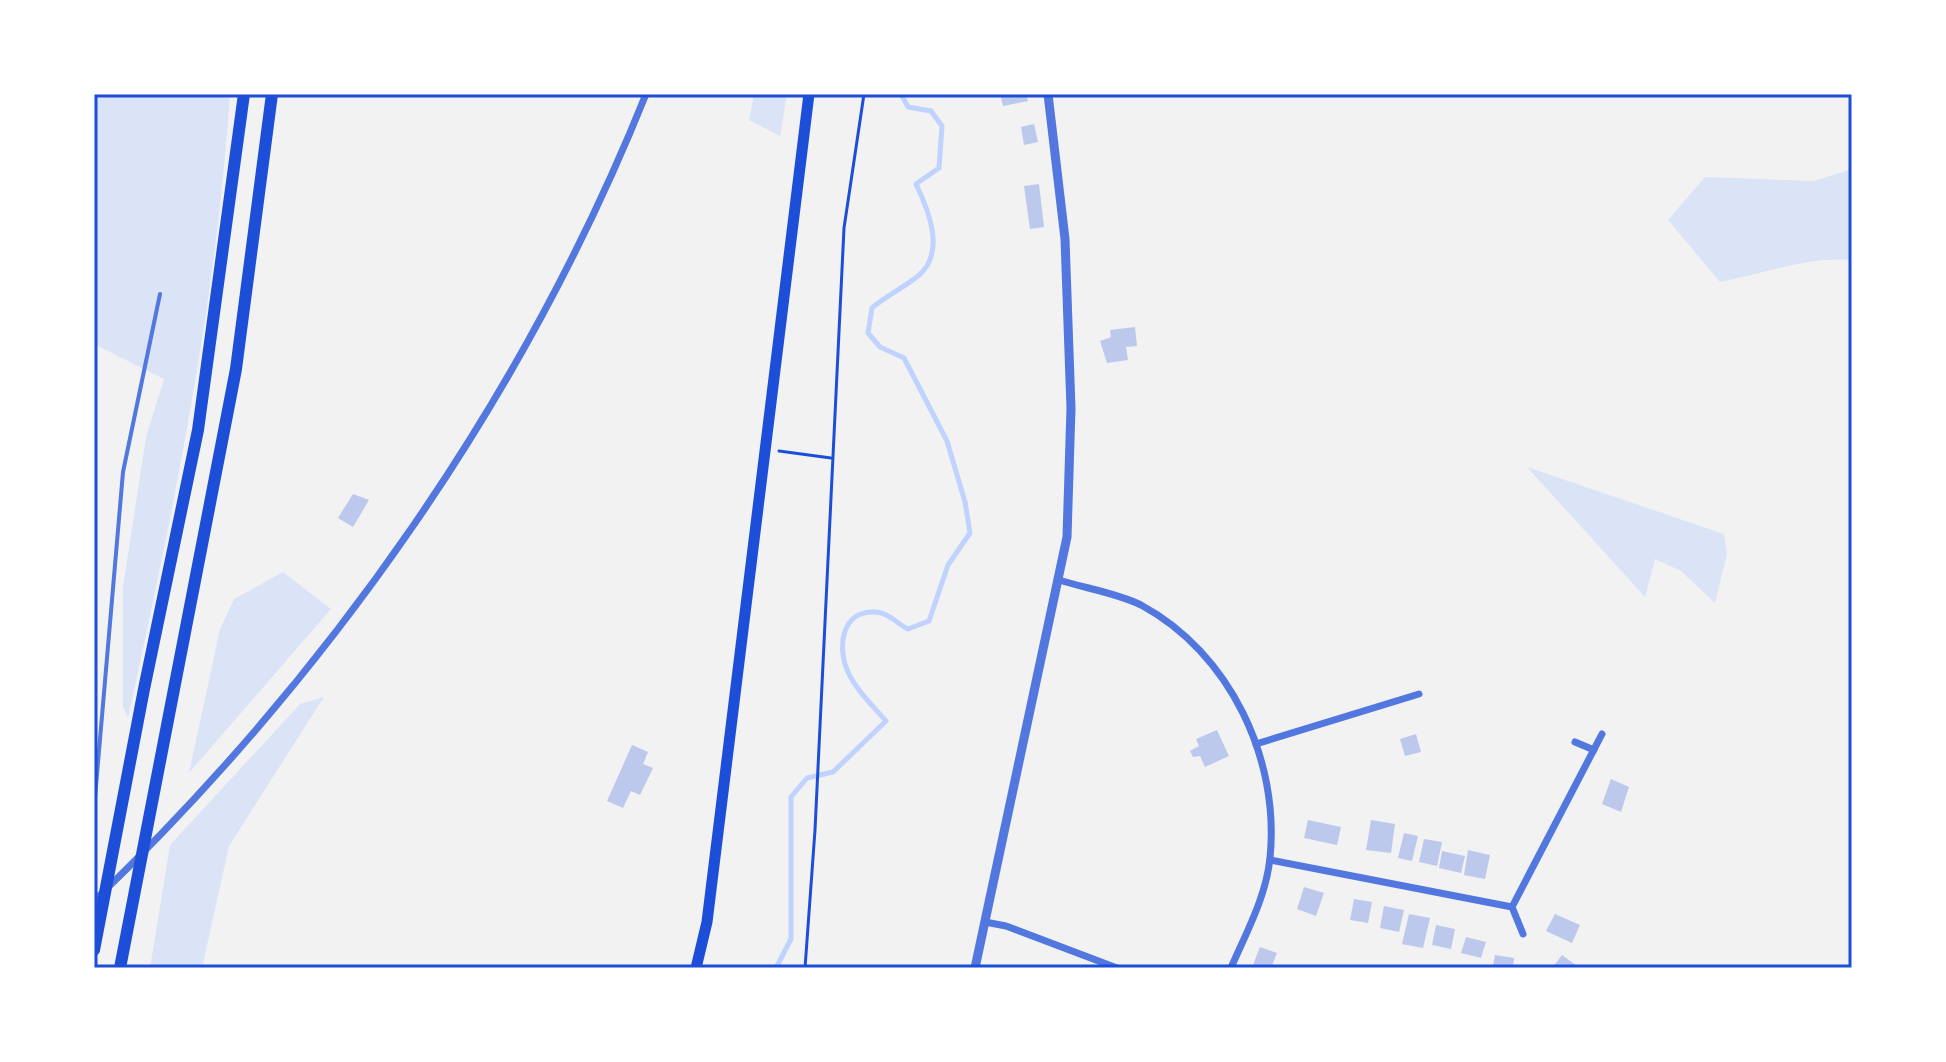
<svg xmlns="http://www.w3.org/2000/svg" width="1946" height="1062" viewBox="0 0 1946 1062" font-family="'Public Sans',sans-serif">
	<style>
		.green { fill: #dbe4f7 }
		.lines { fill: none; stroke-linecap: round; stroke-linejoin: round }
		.stream { stroke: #bfd3fe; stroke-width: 5 }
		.building { fill: #bdc9ec }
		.path { stroke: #1d4ed8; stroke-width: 3 }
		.service { stroke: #5277de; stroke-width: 4 }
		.minor { stroke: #5277de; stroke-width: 7 }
		.tertiary { stroke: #5277de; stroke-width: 9 }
		.secondary { stroke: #1d4ed8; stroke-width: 11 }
		.trunk { stroke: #1d4ed8; stroke-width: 12 }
		.neatline { fill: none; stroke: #1d4ed8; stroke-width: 3 }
	</style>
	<rect width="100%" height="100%" fill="#f2f2f2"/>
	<g class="green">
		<path d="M94 94H230C216 305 173 512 128 718L123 707V587L146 437 164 379 94 344Z"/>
		<path d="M754 94H787L780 136 749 120Z"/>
		<path d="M1852 169V260C1808 256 1763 274 1720 282L1668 220 1705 177 1814 181Z"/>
		<path d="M1527 467 1724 534 1727 554 1715 603 1681 571 1655 559 1645 597Z"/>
		<path d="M283 572 331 609 189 773 220 629 234 599Z"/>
		<path d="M324 697 229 846 202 968H150L170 845 300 704Z"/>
	</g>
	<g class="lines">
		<path class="stream" d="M776 968 791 939V797L807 778 833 772 886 721C873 706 856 690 848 672 837 648 841 610 875 612 887 612 898 624 908 629L929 621 948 565 970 533 965 502 947 441 904 358 880 347 868 333 872 308C886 296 903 288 918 276 946 253 929 211 916 184L939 168 942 126 931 111 908 107 901 94"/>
	</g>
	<g class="building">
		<path d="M1000 94H1026L1028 101 1003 106Z"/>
		<path d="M1034 124 1038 142 1024 145 1021 127Z"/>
		<path d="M1039 184 1044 227 1030 229 1024 186Z"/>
		<path d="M1135 327 1137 346 1126 347 1128 360 1107 363 1100 341 1111 337 1110 330Z"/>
		<path d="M353 494 369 500 353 527 338 518Z"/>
		<path d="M1217 730 1229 756 1205 767 1200 756 1193 757 1190 751 1199 746 1196 739Z"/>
		<path d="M1416 734 1421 752 1405 756 1400 739Z"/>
		<path d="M632 745 648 752 643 764 653 768 640 795 631 791 623 808 607 801Z"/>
		<path d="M1611 779 1629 787 1621 812 1602 804Z"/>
		<path d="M1308 820 1341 827 1337 845 1304 838Z"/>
		<path d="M1371 820 1395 824 1391 853 1366 850Z"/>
		<path d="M1404 833 1418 836 1412 861 1398 858Z"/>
		<path d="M1424 839 1442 842 1437 866 1419 862Z"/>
		<path d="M1468 850 1490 855 1485 879 1464 875Z"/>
		<path d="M1442 851 1465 856 1461 873 1439 868Z"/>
		<path d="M1304 887 1324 893 1316 916 1297 909Z"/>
		<path d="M1354 899 1372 902 1368 923 1350 920Z"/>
		<path d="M1384 906 1404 910 1399 932 1380 928Z"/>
		<path d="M1409 914 1430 918 1423 948 1402 944Z"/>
		<path d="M1555 914 1580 925 1572 943 1546 931Z"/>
		<path d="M1436 925 1455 929 1451 949 1432 945Z"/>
		<path d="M1466 937 1486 942 1481 958 1461 953Z"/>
		<path d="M1260 947 1277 953 1271 968 1253 965Z"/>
		<path d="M1495 955 1514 958 1513 968H1486V965L1493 966Z"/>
		<path d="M1562 955 1580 968H1552Z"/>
	</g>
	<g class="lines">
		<g class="path">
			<path d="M779 451 831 458"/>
			<path d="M805 968 815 830 844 228 864 94"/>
		</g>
		<path class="service" d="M94 809 123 472 160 294"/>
		<g class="minor">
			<path d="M1059 580C1084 588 1117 593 1141 605 1230 653 1280 759 1270 858 1266 897 1246 933 1231 968"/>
			<path d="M1575 742 1594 750"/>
			<path d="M1256 744 1419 694"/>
			<path d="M1270 860 1512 907 1523 934"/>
			<path d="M94 901C330 674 524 398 646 94"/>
			<path d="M1512 907 1602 734"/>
			<path d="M985 922 1006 926 1117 968"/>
		</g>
		<path class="tertiary" d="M975 968 1067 537 1071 408 1065 239 1048 94"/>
		<path class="secondary" d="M696 968 707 922 809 94"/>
		<g class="trunk">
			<path d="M94 950 144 689 198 430 244 94"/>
			<path d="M120 968 236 369 272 94"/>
		</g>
	</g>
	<rect width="1946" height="1062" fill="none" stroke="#ffffff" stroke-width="192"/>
	<rect x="96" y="96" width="1754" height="870" class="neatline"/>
</svg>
